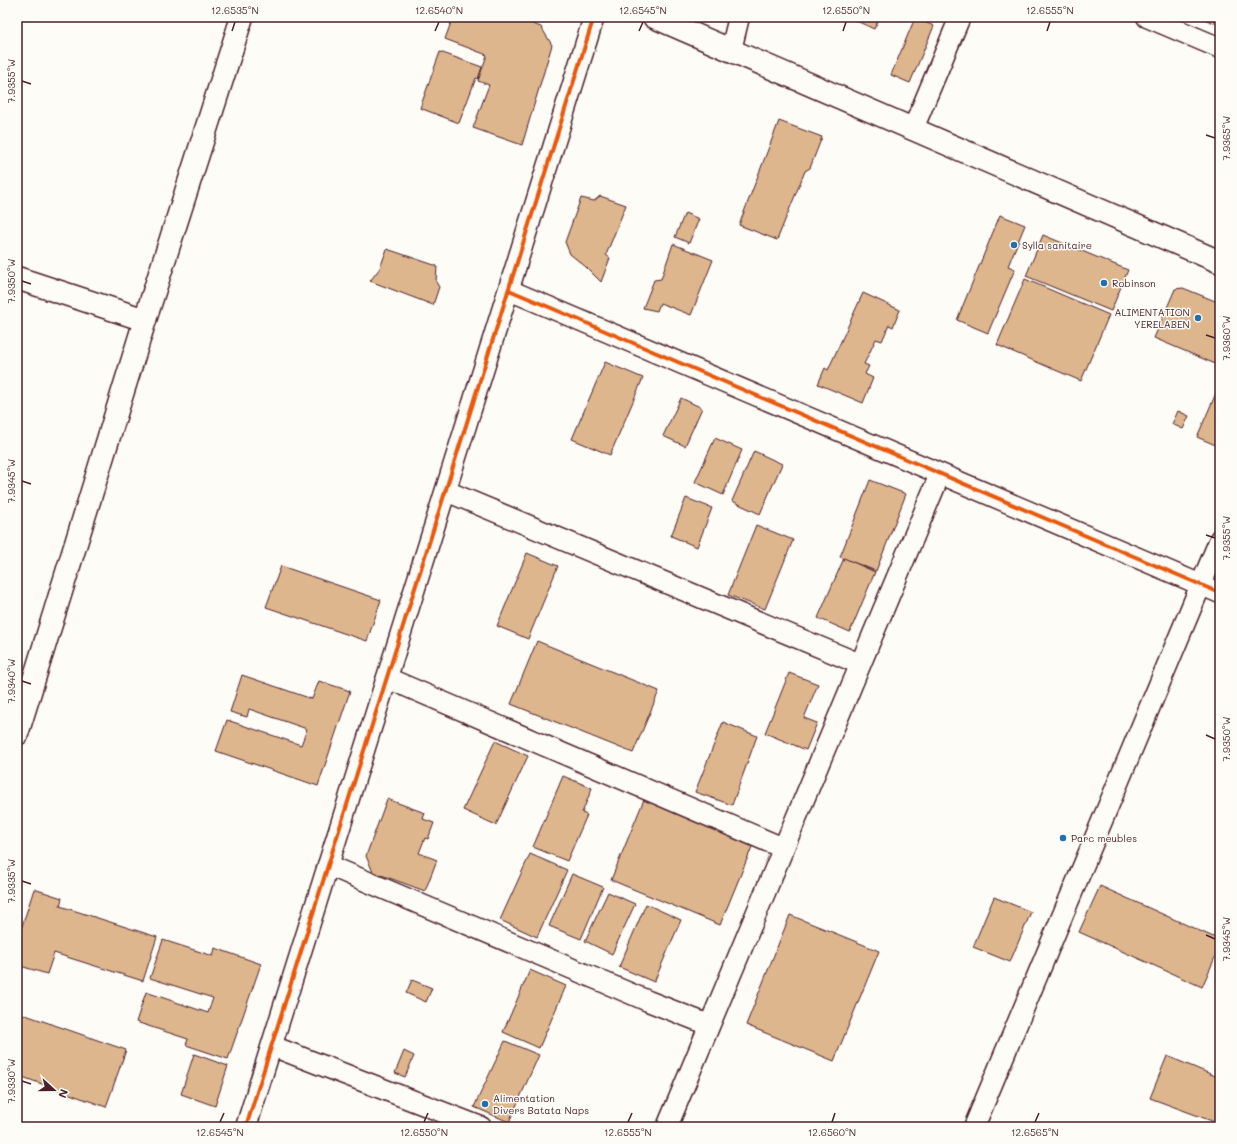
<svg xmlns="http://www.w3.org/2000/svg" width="1237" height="1144" viewBox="0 0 1237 1144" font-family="Mali,sans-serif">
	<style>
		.building { fill: #ddb68e; stroke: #4a1f2b }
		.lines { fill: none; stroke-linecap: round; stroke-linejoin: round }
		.street-casing { stroke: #4a1f2b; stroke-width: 23 }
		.secondary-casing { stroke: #4a1f2b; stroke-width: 25 }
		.street { stroke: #fdfcf7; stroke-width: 20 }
		.secondary { stroke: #fdfcf7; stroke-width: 22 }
		.cycleway-casing { stroke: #fdfcf7; stroke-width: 6 }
		.cycleway { stroke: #e8590c; stroke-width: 4 }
		.ticks { fill: none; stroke: #4a1f2b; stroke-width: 1.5 }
		.poi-dot { fill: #1f6fb2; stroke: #fdfcf7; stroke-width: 1.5 }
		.labels { text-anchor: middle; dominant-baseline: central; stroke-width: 3; stroke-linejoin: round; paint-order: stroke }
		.poi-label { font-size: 10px; fill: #4a1f2b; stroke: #fdfcf7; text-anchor: start }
		.neatline { fill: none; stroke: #4a1f2b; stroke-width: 1.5 }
		.ticks-label { font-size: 10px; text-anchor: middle; fill: #4a1f2b }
	</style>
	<rect width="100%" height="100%" fill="#fdfcf7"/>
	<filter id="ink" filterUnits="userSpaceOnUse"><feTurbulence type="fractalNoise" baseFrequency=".025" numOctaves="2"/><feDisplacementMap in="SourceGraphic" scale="8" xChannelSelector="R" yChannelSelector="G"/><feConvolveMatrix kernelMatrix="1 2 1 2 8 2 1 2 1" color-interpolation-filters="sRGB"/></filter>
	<g filter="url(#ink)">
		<g class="building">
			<path d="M453 17H515L541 27 552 45 522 145 473 128 489 85 478 81 487 55 445 39Z"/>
			<path d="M848 17H880L874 29Z"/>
			<path d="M1199 17H1217L1214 23Z"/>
			<path d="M915 18 934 26 910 83 891 75Z"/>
			<path d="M440 52 482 67 478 79 476 78 459 123 420 108Z"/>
			<path d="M779 121 822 137 810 168 805 171 777 240 739 225Z"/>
			<path d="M600 196 626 205 606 255 610 258 601 282 586 267 570 254 565 242 581 198 594 201Z"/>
			<path d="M685 213 699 219 689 243 675 237Z"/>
			<path d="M1000 215 1025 225 1008 266 1015 269 988 333 957 320Z"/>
			<path d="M1043 235 1128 270 1111 311 1026 276Z"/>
			<path d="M673 244 713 260 691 315 660 303 657 311 643 308 654 280 661 279Z"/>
			<path d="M387 249 437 266 436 282 439 287 433 305 370 281 380 268Z"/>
			<path d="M1025 279 1109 315 1081 381 997 345Z"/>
			<path d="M1183 288 1220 303V366L1154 338 1175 289Z"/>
			<path d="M863 293 900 310 893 327 889 325 882 341 876 339 864 364 869 366 865 374 873 378 863 403 818 384 825 368 828 370Z"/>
			<path d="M605 362 643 378 610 455 572 439Z"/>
			<path d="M1220 384V447L1197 437Z"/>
			<path d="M681 398 702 408 685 446 663 436Z"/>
			<path d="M1178 411 1189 416 1183 429 1172 424Z"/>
			<path d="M715 438 742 450 723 495 695 482Z"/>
			<path d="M754 451 782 464 760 514 732 501Z"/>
			<path d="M870 480 906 494 876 571 840 557Z"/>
			<path d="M686 498 712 508 697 547 671 536Z"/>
			<path d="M756 525 793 540 765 609 728 595Z"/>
			<path d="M527 553 558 566 528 639 497 626Z"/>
			<path d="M844 558 875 572 850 632 818 618Z"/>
			<path d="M281 566 381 600 367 641 266 607Z"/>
			<path d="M537 641 659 691 633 753 511 704Z"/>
			<path d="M789 673 818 684 804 718 817 723 806 750 765 733Z"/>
			<path d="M242 675 312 699 319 681 350 691 318 786 216 751 227 720 301 745 307 729 249 709 247 717 230 712Z"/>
			<path d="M723 722 757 736 732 805 695 792Z"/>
			<path d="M495 741 528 756 496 825 463 810Z"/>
			<path d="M563 776 592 788 582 813 587 815 567 861 533 847Z"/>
			<path d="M645 797 754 842 720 925 611 880Z"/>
			<path d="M387 799 425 813 423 819 434 823 428 839 425 838 419 853 437 860 425 891 373 872 366 856Z"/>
			<path d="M530 854 567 870 537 937 500 920Z"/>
			<path d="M572 874 603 887 581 939 549 926Z"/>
			<path d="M1100 886 1220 940V946L1202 987 1079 932Z"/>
			<path d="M34 889 62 898 60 906 157 937 143 981 54 953 47 974 17 965V942Z"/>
			<path d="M608 892 635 904 612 954 585 941Z"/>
			<path d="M994 897 1031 912 1010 962 973 947Z"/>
			<path d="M646 904 681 920 654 982 619 967Z"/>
			<path d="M790 915 879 951 834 1061 746 1025Z"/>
			<path d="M163 940 213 956 215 948 261 964 228 1059 186 1045 188 1039 136 1022 146 992 208 1013 213 998 150 978Z"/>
			<path d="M530 970 566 986 539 1048 503 1032Z"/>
			<path d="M412 980 432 988 426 1002 406 993Z"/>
			<path d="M17 1012 126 1050 106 1107 17 1075Z"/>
			<path d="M505 1041 539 1055 509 1122 474 1107Z"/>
			<path d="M404 1051 414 1056 405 1077 395 1073Z"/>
			<path d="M194 1054 228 1066 215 1106 181 1094Z"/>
			<path d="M1167 1056 1220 1078V1124L1150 1098Z"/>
		</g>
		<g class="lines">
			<defs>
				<g id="street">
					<path d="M1147 17 1220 48"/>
					<path d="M731 50 739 17"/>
					<path d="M913 129 960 17"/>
					<path d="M509 290 1220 593"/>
					<path d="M446 491 860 664"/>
					<path d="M387 678 783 848"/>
					<path d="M328 865 648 1001 709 1025"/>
					<path d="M272 1046 481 1127"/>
					<path d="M246 1127 594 17"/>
					<path d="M667 1127 940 474"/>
					<path d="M974 1127 1220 539"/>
				</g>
				<g id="secondary">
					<path d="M654 17 1220 262"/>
					<path d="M17 278 145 320"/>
					<path d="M17 734 145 320 242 17"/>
				</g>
			</defs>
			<use href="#street" class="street-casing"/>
			<use href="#secondary" class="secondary-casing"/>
			<use href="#street" class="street"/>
			<use href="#secondary" class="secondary"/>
			<defs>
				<g id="cycleway">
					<path d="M509 290 1220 593"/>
					<path d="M246 1127 594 17"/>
				</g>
			</defs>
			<use href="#cycleway" class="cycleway-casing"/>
			<use href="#cycleway" class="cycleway"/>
		</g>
	</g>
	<path class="ticks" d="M232 31 235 22M435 31 439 22M639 31 643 22M843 31 846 22M1047 31 1050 22M22 81 31 84M1206 135 1215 138M22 281 31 284M1206 335 1215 338M22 481 31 484M1206 535 1215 538M22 681 31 684M1206 735 1215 739M22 881 31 884M1206 935 1215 939M22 1081 31 1084M220 1122 224 1113M424 1122 428 1113M628 1122 632 1113M832 1122 835 1113M1035 1122 1039 1113"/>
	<g class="poi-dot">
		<circle cx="1014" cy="245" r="4"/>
		<circle cx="1104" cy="283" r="4"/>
		<circle cx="1198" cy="318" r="4"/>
		<circle cx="1063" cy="838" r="4"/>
		<circle cx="485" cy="1104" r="4"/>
	</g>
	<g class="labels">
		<g class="poi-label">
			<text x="1022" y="245">Sylla sanitaire</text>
			<text x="1112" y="283">Robinson</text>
			<text x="1190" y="312" text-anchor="end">ALIMENTATION<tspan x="1190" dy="12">YERELABEN</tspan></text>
			<text x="1071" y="838">Parc meubles</text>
			<text x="493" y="1098">Alimentation<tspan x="493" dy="12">Divers Batata Naps</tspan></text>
		</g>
	</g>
	<rect width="1237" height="1144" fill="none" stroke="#fdfcf7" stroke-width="44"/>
	<g transform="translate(54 1090) rotate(111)" stroke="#fdfcf7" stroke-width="3" paint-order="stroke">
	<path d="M0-3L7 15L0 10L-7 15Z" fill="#4a1f2b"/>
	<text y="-6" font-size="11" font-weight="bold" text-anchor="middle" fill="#4a1f2b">N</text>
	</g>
	<rect x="22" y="22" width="1193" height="1100" class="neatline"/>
	<g class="ticks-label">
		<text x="235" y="14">12.6535°N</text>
		<text x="439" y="14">12.6540°N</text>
		<text x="643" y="14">12.6545°N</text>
		<text x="846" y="14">12.6550°N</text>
		<text x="1050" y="14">12.6555°N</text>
		<text transform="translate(11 81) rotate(-90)" y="4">7.9355°W</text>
		<text transform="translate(1226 138) rotate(-90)" y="4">7.9365°W</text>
		<text transform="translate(11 281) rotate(-90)" y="4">7.9350°W</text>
		<text transform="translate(1226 338) rotate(-90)" y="4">7.9360°W</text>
		<text transform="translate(11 481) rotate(-90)" y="4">7.9345°W</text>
		<text transform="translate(1226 538) rotate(-90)" y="4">7.9355°W</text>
		<text transform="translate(11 681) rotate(-90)" y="4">7.9340°W</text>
		<text transform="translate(1226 739) rotate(-90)" y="4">7.9350°W</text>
		<text transform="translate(11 881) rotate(-90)" y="4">7.9335°W</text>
		<text transform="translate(1226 939) rotate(-90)" y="4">7.9345°W</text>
		<text transform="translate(11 1081) rotate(-90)" y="4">7.9330°W</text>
		<text x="220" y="1136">12.6545°N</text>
		<text x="424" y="1136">12.6550°N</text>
		<text x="628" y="1136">12.6555°N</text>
		<text x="832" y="1136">12.6560°N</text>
		<text x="1035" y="1136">12.6565°N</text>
	</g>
</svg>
